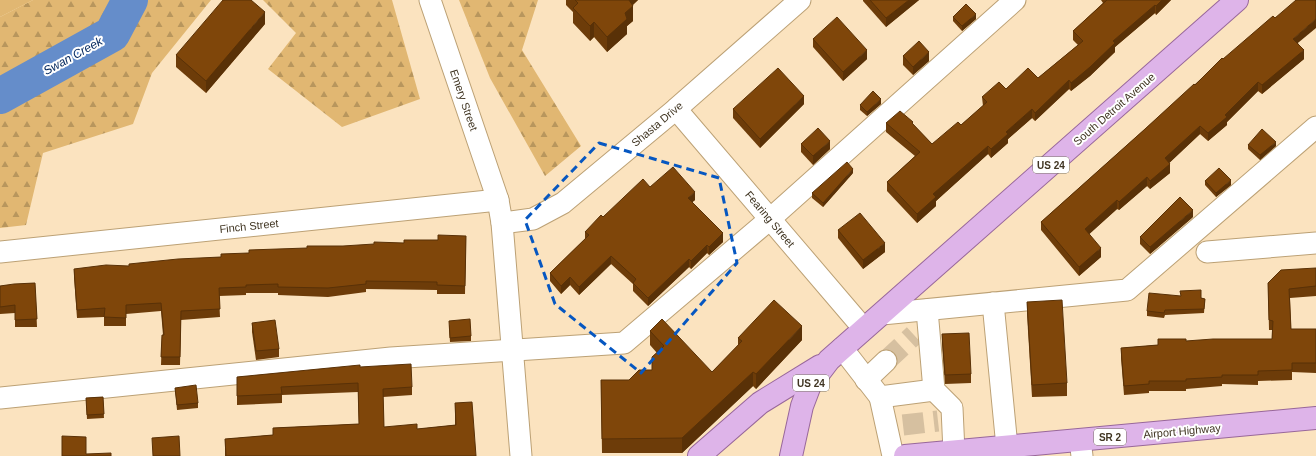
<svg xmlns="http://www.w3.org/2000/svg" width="1316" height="456" viewBox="0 0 1316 456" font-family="Arial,sans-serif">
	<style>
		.forest { fill: url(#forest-firs) }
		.park { fill: #e1b772 }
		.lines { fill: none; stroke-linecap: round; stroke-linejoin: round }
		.river { stroke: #658dca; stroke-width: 36 }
		.minor-tunnel { stroke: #d6c0a0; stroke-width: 21; stroke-dasharray: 21 10; stroke-linecap: butt }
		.minor-casing { stroke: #bca175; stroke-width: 23 }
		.major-casing { stroke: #98679a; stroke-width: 24 }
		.minor { stroke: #fff; stroke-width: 21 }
		.major { stroke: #deb4e9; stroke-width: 22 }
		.wall { fill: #6d3c09 }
		.shaded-wall { fill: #593107 }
		.building { fill: #7f460a; stroke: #593107 }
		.marked { fill: none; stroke: #0657c1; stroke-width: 3; stroke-dasharray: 8 5; stroke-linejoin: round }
		.labels { text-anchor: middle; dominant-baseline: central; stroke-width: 4; stroke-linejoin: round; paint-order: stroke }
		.shield { fill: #fff; stroke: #797264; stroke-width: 1 }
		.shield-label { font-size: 10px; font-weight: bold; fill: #403522 }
		.street-label { font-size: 11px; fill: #403522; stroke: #fff }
		.water-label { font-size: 12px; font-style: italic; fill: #01255c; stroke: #fff }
	</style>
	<defs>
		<pattern id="forest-firs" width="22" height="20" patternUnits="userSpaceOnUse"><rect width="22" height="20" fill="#e1b772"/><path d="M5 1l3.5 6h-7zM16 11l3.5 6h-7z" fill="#b8965d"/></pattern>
	</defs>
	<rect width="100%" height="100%" fill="#fbe3bf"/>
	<g class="forest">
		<path d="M33 0H211L152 73 133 124 43 153 26 225 0 228V17Z"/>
		<path d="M263 0H392L420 99 342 127 268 69 296 33Z"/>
		<path d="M459 0H538L522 50 581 146 545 176 490 78Z"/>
	</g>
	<path class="park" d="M0 0H33L0 17Z"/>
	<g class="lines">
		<path class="river" d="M0 96 112 34 130 0"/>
		<g class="minor-tunnel">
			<path d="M886 361 914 335"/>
			<path d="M903 425 938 421"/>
		</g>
		<defs>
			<g id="minor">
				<path d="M430 0 498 200 502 223 521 456"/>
				<path d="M676 109 864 329"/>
				<path d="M502 223 533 219 563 203 676 109 800 0"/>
				<path d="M0 252 498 200"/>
				<path d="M1207 252 1316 243"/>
				<path d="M993 303 1007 447"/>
				<path d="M927 310 934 390 952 408 954 452"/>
				<path d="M882 314 1127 290 1316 127"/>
				<path d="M842 348 880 397 934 390"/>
				<path d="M866 380 886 361"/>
				<path d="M880 397 893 456"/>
				<path d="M0 398 391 358 624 343 770 219 1015 0"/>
				<path d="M1080 440 1082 456"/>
			</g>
			<g id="major">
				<path d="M699 456 760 403 820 366"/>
				<path d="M791 456 802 406 810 385 829 360 1237 0"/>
				<path d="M905 456 1316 418"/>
			</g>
		</defs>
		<use href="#minor" class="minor-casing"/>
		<use href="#major" class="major-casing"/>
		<use href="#minor" class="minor"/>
		<use href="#major" class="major"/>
	</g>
	<g class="wall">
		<path d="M566 0H638L633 5V21L627 26V34L607 52 594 37 590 41 573 23V12L566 5Z"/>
		<path d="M863 0H919L886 27 863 1Z"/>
		<path d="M1101 0H1171L1156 15 1155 13 1115 47V52L1090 76 1071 91 1069 89 1035 121 1032 118 1008 139V143L991 158 988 154 936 201V206L917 223 887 191V182L915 156 886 132V123L913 125 932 144 961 125 983 106 982 97 1038 78 1078 45 1073 40V31L1103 3Z"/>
		<path d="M953 17 976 19 962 31 953 21Z"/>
		<path d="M265 24 206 93 176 67V55Z"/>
		<path d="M813 39 867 59 843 81 813 47Z"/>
		<path d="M1298 43 1304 59 1262 94 1258 91 1227 122V125L1208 141 1200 134 1169 163 1170 173 1150 189 1147 186 1119 210 1117 209 1089 234 1101 257 1079 276 1041 230V222L1145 129 1223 59Z"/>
		<path d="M903 56 929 61 913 75 903 65Z"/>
		<path d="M804 104 760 148 733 118V109Z"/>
		<path d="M881 104 867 116 860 110V105Z"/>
		<path d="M801 144 830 149 813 165 801 152Z"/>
		<path d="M1248 145 1276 146 1260 160 1248 149Z"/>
		<path d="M853 173 823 207 812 198V193Z"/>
		<path d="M1205 181 1231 185 1216 197 1205 185Z"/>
		<path d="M650 187 695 200 692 202 723 242 709 255 707 253 691 269 689 267 648 306 633 291V284L611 264 579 295 570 285 561 294 550 281V273L585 239V232L603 217Z"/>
		<path d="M1193 217 1150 254 1140 244V237Z"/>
		<path d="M838 230 885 252 863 269 838 238Z"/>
		<path d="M466 236 465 294H437V290L366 289V292L328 297 278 295V293H246V295L219 296 220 317 181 320 180 365H161L162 335H163L161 311 126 314V326H104V317L77 318 74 277V269L129 266 221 257 249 253 404 243 438 240Z"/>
		<path d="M1316 268V296L1290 298 1291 329H1316V373L1292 372V380L1258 381V385L1222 384V386L1186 389V391H1149V393L1124 395 1121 358V348L1158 345 1186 341 1272 339V330H1269L1268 283Z"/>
		<path d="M35 283 37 327H15V313L0 314V286Z"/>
		<path d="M1201 298 1205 299 1204 313 1165 315 1164 318 1147 316V311Z"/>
		<path d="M1027 302 1067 383V396L1032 397 1027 314Z"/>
		<path d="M252 323 279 349V357L256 360 252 332Z"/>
		<path d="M449 325 471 336V341L450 342Z"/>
		<path d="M650 331 712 372 738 346V338L802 340 756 389 753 386 682 453H602L601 380H629L652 370V357L657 353 650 345Z"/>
		<path d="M942 334 971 374V383L945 384 942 343Z"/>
		<path d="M360 367 412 387V395L383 397 384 427 417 429 455 425V403L476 456H225V439L273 435V428L359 424 358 392 282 395V403L237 405V377Z"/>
		<path d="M175 388 198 403V408L177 410Z"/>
		<path d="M103 397 104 418 87 419 86 398Z"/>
	</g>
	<g class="shaded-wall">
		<path d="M625 0H638L625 11Z"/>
		<path d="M909 0H919L886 27V18Z"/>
		<path d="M1162 0H1171L1156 15V6Z"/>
		<path d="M1155 5V13L1115 47V52L1090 76 1071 91V83L1113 41Z"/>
		<path d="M633 6V21L627 26V34L607 52V37L625 13Z"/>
		<path d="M265 12V24L206 93V81Z"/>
		<path d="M976 14V19L962 31V26Z"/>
		<path d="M1316 19V28L1293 47V39Z"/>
		<path d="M594 22V37L590 41V26Z"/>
		<path d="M867 50V59L843 81V72Z"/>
		<path d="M1304 50V59L1262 94V85Z"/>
		<path d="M929 52V61L913 75V67Z"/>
		<path d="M1069 80V89L1035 121V113Z"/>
		<path d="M1258 82V91L1227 122V125L1208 141V133L1225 115Z"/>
		<path d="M804 96V104L760 148V139Z"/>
		<path d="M881 99V104L867 116V112Z"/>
		<path d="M1032 109V118L1008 139V143L991 158V149L1006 132Z"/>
		<path d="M1200 126V134L1165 167V158Z"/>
		<path d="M830 141V149L813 165V156Z"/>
		<path d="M1276 142V146L1260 160V155Z"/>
		<path d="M988 146V154L936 201V206L917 223V214L933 194Z"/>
		<path d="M1170 164V173L1150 189V181Z"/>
		<path d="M853 169V173L823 207V203Z"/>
		<path d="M1147 177V186L1119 210V202Z"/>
		<path d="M1231 180V185L1216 197V193Z"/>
		<path d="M695 192V200L688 206V198Z"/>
		<path d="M1117 200V209L1085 238V229Z"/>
		<path d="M1193 210V217L1150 254V247Z"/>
		<path d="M723 233V242L709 255V247Z"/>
		<path d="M885 243V252L863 269V260Z"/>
		<path d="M707 245V253L691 269V261Z"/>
		<path d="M1101 248V257L1079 276V267Z"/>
		<path d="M611 256V264L579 295V287Z"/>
		<path d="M689 259V267L648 306V298Z"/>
		<path d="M570 277V285L561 294V286Z"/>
		<path d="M802 326V340L756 389V374Z"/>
		<path d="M753 372V386L682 453V438Z"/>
	</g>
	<g class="building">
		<path d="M223 0H251L265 12 206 81 176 55Z"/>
		<path d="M575 0H629L633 6 625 13 627 19 607 37 594 22 590 26 573 8 578 3Z"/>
		<path d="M870 0H909L886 18Z"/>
		<path d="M1107 0H1162L1156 6 1155 5 1113 41 1115 43 1090 67 1071 83 1069 80 1035 113 1032 109 1006 132 1008 134 991 149 988 146 933 194 936 197 917 214 887 182 920 152 886 123 900 111 913 122 912 123 932 144 958 122 961 125 987 102 982 97 999 82 1006 89 1028 68 1038 78 1083 41 1073 31Z"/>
		<path d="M1296 0H1316V19L1293 39 1304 50 1262 85 1258 82 1225 115 1227 117 1208 133 1200 126 1165 158 1170 164 1150 181 1147 177 1119 202 1117 200 1085 229 1101 248 1079 267 1041 222 1145 129 1194 84 1195 85 1222 58 1223 59 1273 16 1275 18Z"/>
		<path d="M966 4 976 14 962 26 953 17Z"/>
		<path d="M837 17 867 50 843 72 813 39Z"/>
		<path d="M919 41 929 52 913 67 903 56Z"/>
		<path d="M778 68 804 96 760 139 733 109Z"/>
		<path d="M873 91 881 99 867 112 860 105Z"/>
		<path d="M818 128 830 141 813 156 801 144Z"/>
		<path d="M1262 129 1276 142 1260 155 1248 145Z"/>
		<path d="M847 162 853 169 823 203 812 193Z"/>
		<path d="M673 167 695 192 688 198 723 233 709 247 707 245 691 261 689 259 648 298 633 283 636 279 611 256 579 287 570 277 561 286 550 273 589 235 585 232 601 215 603 217 643 179 650 187Z"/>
		<path d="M1219 168 1231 180 1216 193 1205 181Z"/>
		<path d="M1180 197 1193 210 1150 247 1140 237Z"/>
		<path d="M860 213 885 243 863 260 838 230Z"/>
		<path d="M438 235 466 236 465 286 437 285V282L366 281V284L328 288 278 287V284L246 285V287L219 288 220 309 181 311 180 357H161L162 335H164L161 303 126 305V318L104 317 105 308 77 310 74 269 106 265 129 266V264L178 259 221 257V254L249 253V250L307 248V246H343L374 244V242L404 243V240H438Z"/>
		<path d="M1316 268V286L1289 289 1291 329H1316V363H1292V370L1258 371V375H1222V377L1186 379V381H1149V384L1124 386 1121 348 1158 345V339H1186V341L1213 339H1272L1273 321 1269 320 1268 283 1281 270Z"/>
		<path d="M35 283 37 319 15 320V305L0 307V286L14 284Z"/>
		<path d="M1201 290V298L1205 299 1204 309 1165 310 1164 313 1147 311 1149 293 1181 296 1180 291Z"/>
		<path d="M774 300 802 326 756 374 753 372 682 438 602 439 601 380H629L639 370H652V357L664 346 650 331 662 319 712 372 742 341 738 338Z"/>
		<path d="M1062 300 1067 383 1032 385 1027 302Z"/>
		<path d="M470 319 471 336 450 338 449 321Z"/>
		<path d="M275 320 279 349 256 351 252 323Z"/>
		<path d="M969 333 971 374 945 375 942 334Z"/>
		<path d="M411 364 412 387 383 389 384 427 417 424V429L456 425 455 403 472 402 476 456H226L225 439 273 435V428L359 424 358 383 281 387 282 394 237 396V377L360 365V367Z"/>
		<path d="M196 385 198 403 177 405 175 388Z"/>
		<path d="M103 397 104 414 87 415 86 398Z"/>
		<path d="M62 436 86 437V454L111 453V456H62Z"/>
		<path d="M179 436 180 456H153L152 438Z"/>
	</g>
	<path class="marked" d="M599 143 719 178 737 263 641 373 555 304 525 220Z"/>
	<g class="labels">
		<g class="shield">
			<rect x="1033" y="157" width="36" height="16" rx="3"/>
			<rect x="793" y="375" width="36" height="16" rx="3"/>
			<rect x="1094" y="429" width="32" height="16" rx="3"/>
		</g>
		<g class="shield-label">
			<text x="1051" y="165">US 24</text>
			<text x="811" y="383">US 24</text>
			<text x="1110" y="437">SR 2</text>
		</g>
		<g class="street-label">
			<text transform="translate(464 100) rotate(71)">Emery Street</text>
			<text transform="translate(1114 109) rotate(-41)">South Detroit Avenue</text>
			<text transform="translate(657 124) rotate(-40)">Shasta Drive</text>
			<text transform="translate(770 219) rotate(50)">Fearing Street</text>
			<text transform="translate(249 226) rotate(-6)">Finch Street</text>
			<text transform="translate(1182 431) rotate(-5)">Airport Highway</text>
		</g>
		<g class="water-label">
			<text transform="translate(73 56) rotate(-29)">Swan Creek</text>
		</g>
	</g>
</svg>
